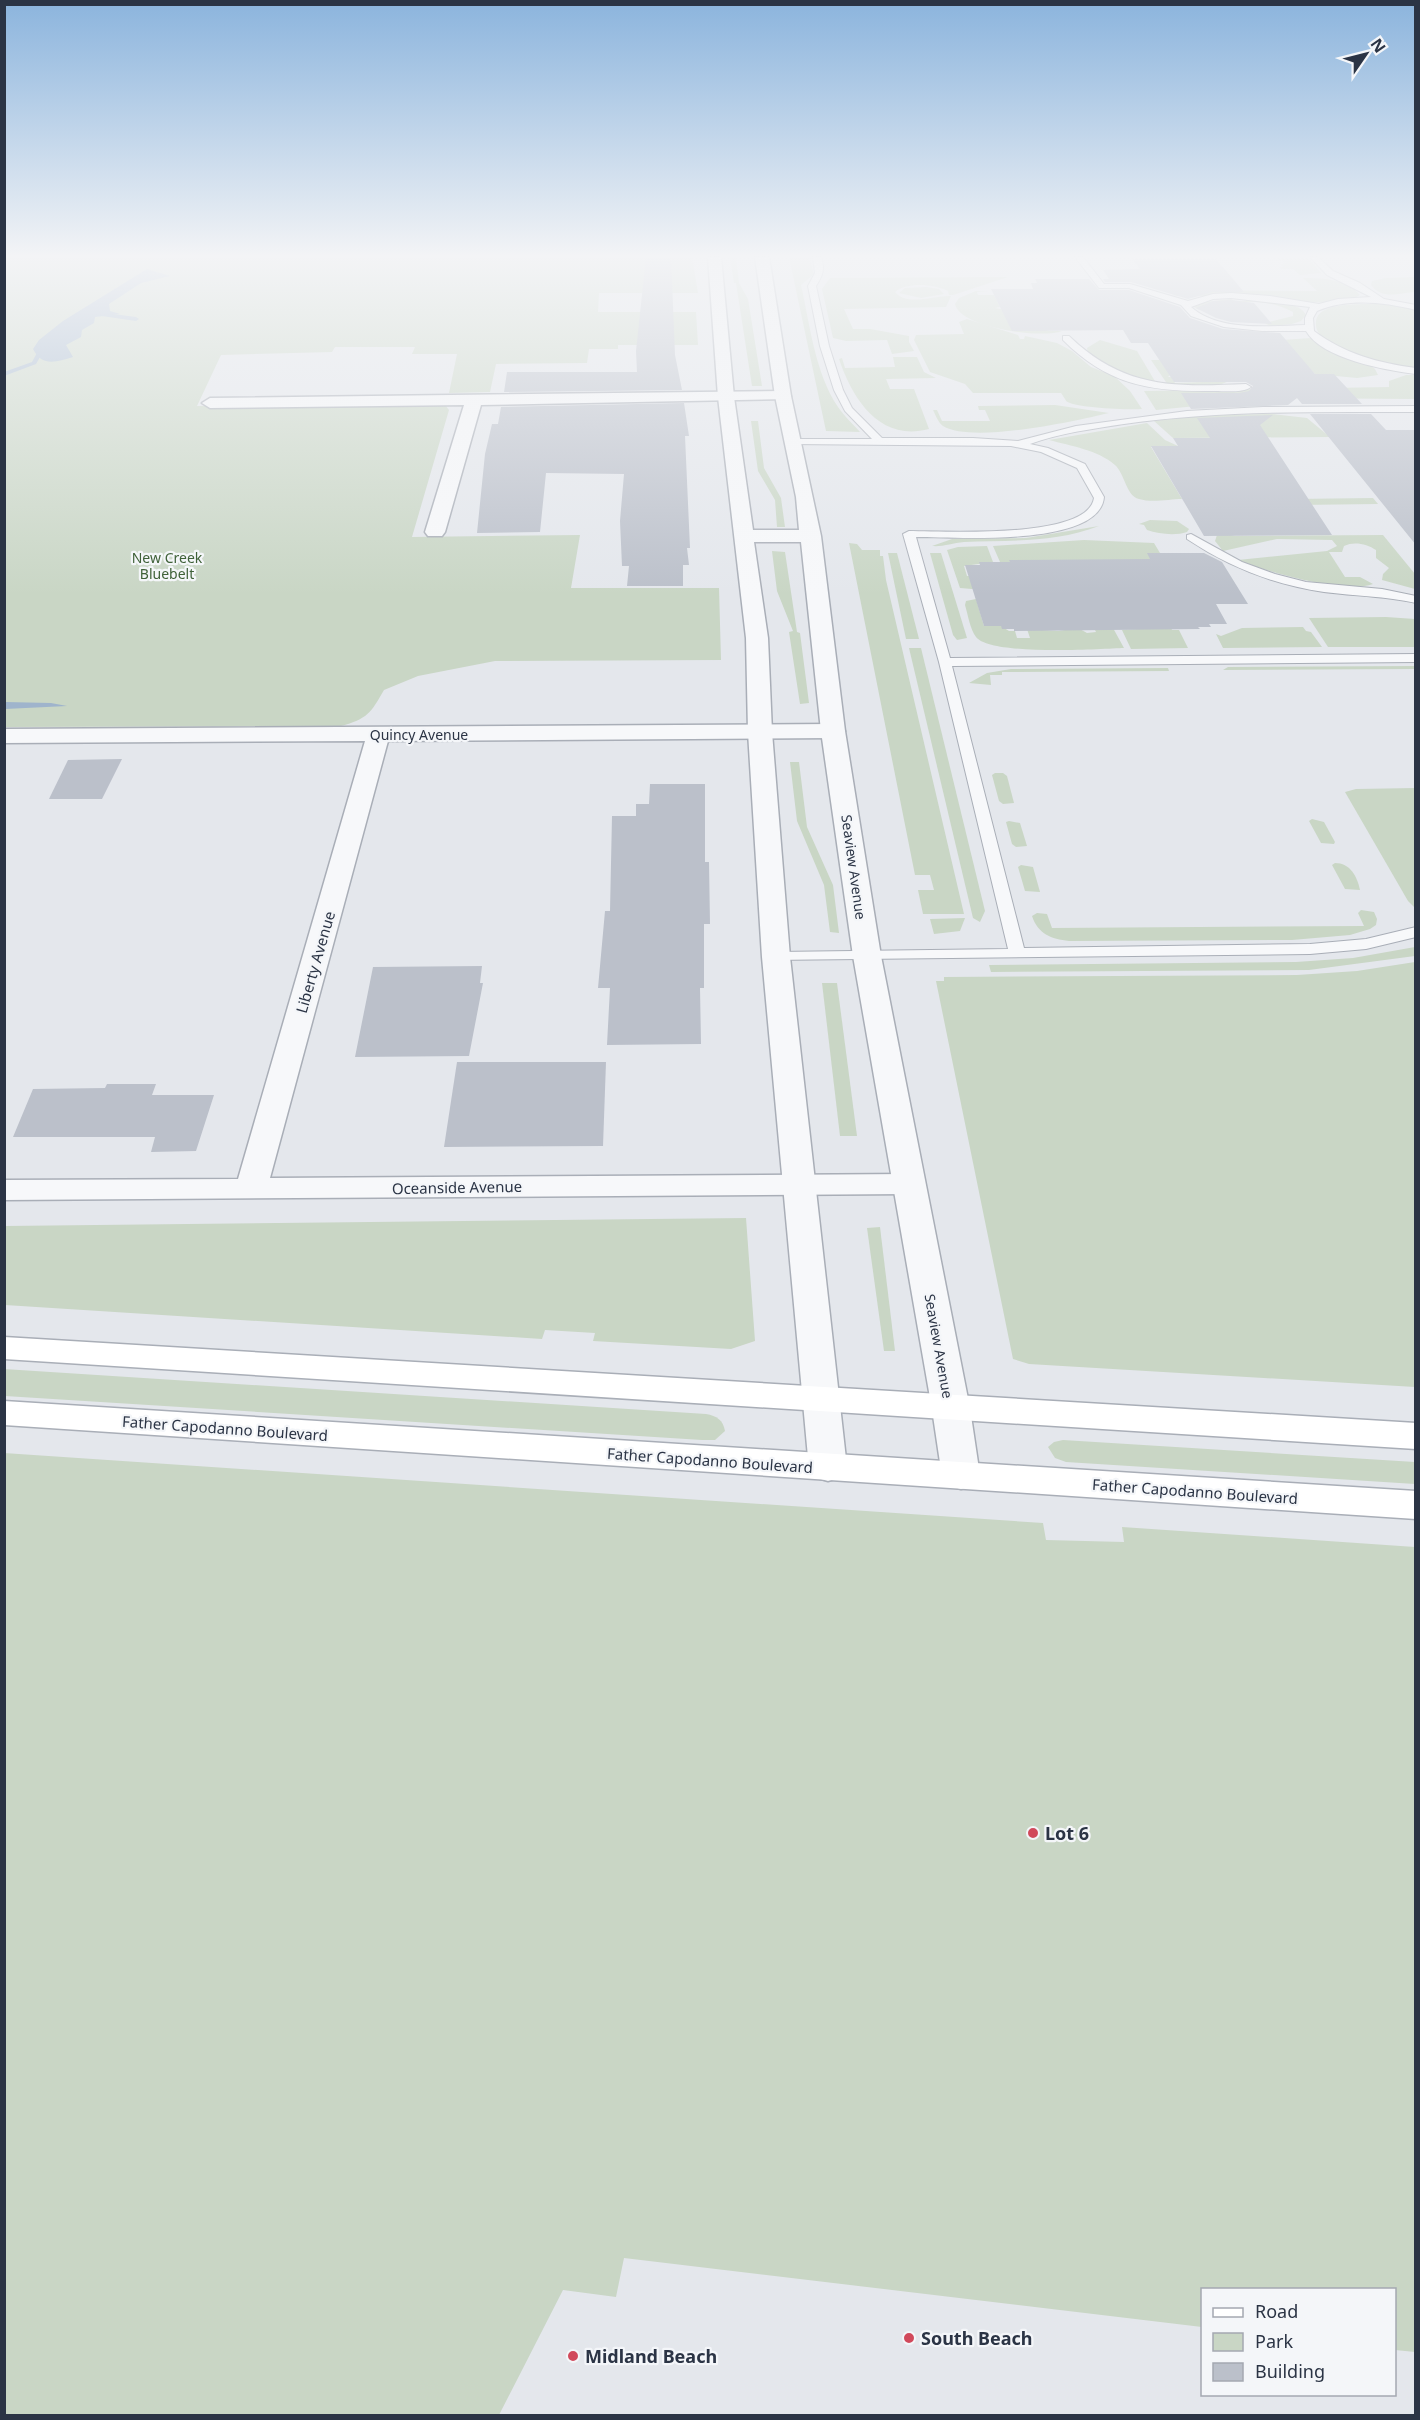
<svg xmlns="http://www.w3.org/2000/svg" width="1420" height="2420" viewBox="0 0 1420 2420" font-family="'Noto Sans',sans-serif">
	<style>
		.green { fill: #c9d6c5 }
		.water { fill: #9fb4cc }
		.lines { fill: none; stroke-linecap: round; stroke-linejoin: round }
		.stream { fill: #9fb4cc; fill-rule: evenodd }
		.building { fill: #bbc0ca }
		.service-casing { stroke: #a9aeb7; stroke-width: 2 }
		.minor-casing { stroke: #a9aeb7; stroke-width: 3 }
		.tertiary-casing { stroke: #a9aeb7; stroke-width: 3 }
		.secondary-casing { stroke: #a9aeb7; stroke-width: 3 }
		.service { fill: #f7f8fa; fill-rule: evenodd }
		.minor { fill: #f7f8fa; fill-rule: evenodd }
		.tertiary { fill: #f7f8fa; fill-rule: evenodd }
		.secondary { fill: #fff; fill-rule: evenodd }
		.poi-dot { fill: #d1495b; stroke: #f4f6f9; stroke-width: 2 }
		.labels { text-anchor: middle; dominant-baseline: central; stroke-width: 4.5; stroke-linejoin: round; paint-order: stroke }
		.far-park-label { font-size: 14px; fill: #3f6138; stroke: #f4f6f9 }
		.far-street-label { font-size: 14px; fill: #2b3445; stroke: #f4f6f9 }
		.street-label { font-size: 15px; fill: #2b3445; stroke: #f4f6f9 }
		.near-poi-label { font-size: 18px; font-weight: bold; fill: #2b3445; stroke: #f4f6f9; text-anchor: start }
	</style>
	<rect width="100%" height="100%" fill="#e4e7ec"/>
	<g class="green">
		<path d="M4 257H692L698 293H599L598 312H696L698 345H618V349H589L587 363 496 364 490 392 449 393 457 354H412L415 347H335L332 352 221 355 197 406 431 402 445 405 449 410 412 537 580 535 571 588H719L721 660 495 661 418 676 384 690C371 713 367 719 341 726L5 727Z"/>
		<path d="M730 257H736L739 283 748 299 762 386H752L736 283H734Z"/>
		<path d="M789 257H809L814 274 801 285C810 325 815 373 838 407 844 416 853 424 860 432L826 431Z"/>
		<path d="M1276 259H1309L1321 273 1300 275 1293 269H1281L1279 267H1283L1281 264 1286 263Z"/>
		<path d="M1008 277 953 295H949L948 291C934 284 907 282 895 292 907 307 935 295 951 296L946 307 844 309 853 329H870L909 336V342L914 351 892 354 887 340 846 341 833 338 822 289 830 278Z"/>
		<path d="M1415 277V292C1399 293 1382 300 1371 285L1372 281 1386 278Z"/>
		<path d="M1303 278C1323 278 1347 279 1360 295 1337 311 1267 296 1237 295 1215 295 1193 298 1172 295L1180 294 1177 290 1317 291Z"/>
		<path d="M926 287 939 289 944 294 921 298 899 293 905 288Z"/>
		<path d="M976 291 988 292H977L978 295H994L1000 307 995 308 1001 309 1049 331H1062C1042 339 960 328 955 304L959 298Z"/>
		<path d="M1231 299 1235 301H1246V299C1261 300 1299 300 1306 315L1301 321 1292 324 1270 326 1265 323 1293 316V312C1265 296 1230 303 1201 307L1199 310 1194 307 1205 302Z"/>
		<path d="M1362 304H1383L1415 310V368C1386 367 1355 358 1330 343 1324 339 1316 333 1316 325 1314 304 1348 305 1362 304Z"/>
		<path d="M967 319 1018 335 1020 339H1024L1025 336 1057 343 1072 351 1091 367 1114 376 1130 391 1142 409C1129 410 1074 408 1066 401 1066 400 1061 393 1061 393H973L965 384 930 372 914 340 916 335 964 334 959 322Z"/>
		<path d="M1311 338 1368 364 1375 369 1378 375 1357 378 1315 374 1282 340Z"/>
		<path d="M1100 340 1137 351 1156 383 1119 373 1088 354 1087 348Z"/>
		<path d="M893 357H917L924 372 936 378 886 379 890 389H914L929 429C880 442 853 400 839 359L842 358 845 368 895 367Z"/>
		<path d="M1151 360H1160L1170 375 1168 377H1171L1175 383 1229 381 1217 386 1168 385Z"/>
		<path d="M1406 375H1415V399L1277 398 1156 410 1144 391 1389 387V381Z"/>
		<path d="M1055 405 1109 413C1076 421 972 444 943 426 938 422 936 416 933 410H937L942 421H990L985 410H979L978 406Z"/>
		<path d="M1272 414 1307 418 1330 437 1173 438 1154 421 1205 415Z"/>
		<path d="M751 421H758L764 468 781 498 785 527H777L775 500 758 471Z"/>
		<path d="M1147 423 1165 440 1178 446 1151 447 1182 499C1170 499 1152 503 1139 499 1126 496 1125 474 1115 465 1098 450 1071 446 1049 440Z"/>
		<path d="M1373 498 1378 504 1297 505 1292 499Z"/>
		<path d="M1150 520 1177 521 1189 529 1187 532C1175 536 1159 534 1147 530L1144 525 1139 524Z"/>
		<path d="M1099 526C1055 543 1010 540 964 542 952 543 943 547 932 546L952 539 1026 538Z"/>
		<path d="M1218 532 1235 536 1383 535 1415 574V589L1382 580 1383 574 1389 568 1376 558V550C1367 544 1354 541 1344 546L1342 552H1329L1345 577H1360L1373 584C1344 594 1267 572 1238 560L1327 551 1337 546 1332 540 1277 539 1223 551 1215 541Z"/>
		<path d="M1084 540 1154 543 1160 553H1148L1151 561 1000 562 993 546Z"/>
		<path d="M849 543 857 544 862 550H880V556H883L886 580 964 914H923L918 890H934L930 875H915Z"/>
		<path d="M987 546 993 562 964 566 967 576H984V590L960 588 947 550 958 547Z"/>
		<path d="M772 551 785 552 797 632 800 633 809 703 800 704 789 632 793 631 777 591Z"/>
		<path d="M888 553H897L919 639H906Z"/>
		<path d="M930 553H941L967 638 957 640 953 635Z"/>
		<path d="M976 599 984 626H1001L1009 631H1015L1017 638H1030L1027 629 1058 631 1078 628 1087 633 1096 632 1095 630H1101L1100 628H1113L1124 648C1098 649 991 656 976 637 970 629 968 615 965 605L966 601Z"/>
		<path d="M1386 617 1415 619V647H1328L1309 618Z"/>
		<path d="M1171 627 1172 630H1179L1188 648 1131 649 1122 630Z"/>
		<path d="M1303 627 1306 631 1311 632 1322 647 1223 648 1216 634 1221 636 1242 628Z"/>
		<path d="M909 648H921L985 911 980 922 973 918Z"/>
		<path d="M1416 666 1415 669 1223 670 1228 667Z"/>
		<path d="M1168 668 1169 671 1002 672V675H990L991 685 969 683 987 673 1011 669Z"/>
		<path d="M790 762H799L807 827 833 885 839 933 830 932 824 885 797 821Z"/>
		<path d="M995 773H1003L1007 776 1014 803 1003 804 999 801 992 775Z"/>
		<path d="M1415 788H1416L1415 908 1408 901 1345 792 1356 789Z"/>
		<path d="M1312 819 1324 822 1335 842 1334 844 1321 843 1309 821Z"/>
		<path d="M1009 821 1020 823 1027 846 1016 847 1012 844 1006 822Z"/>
		<path d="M1335 863C1350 863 1357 876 1360 890L1345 889 1332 865Z"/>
		<path d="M1021 865 1033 867 1040 892 1025 891 1018 867Z"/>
		<path d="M1361 910 1374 912 1377 919 1376 925 1370 929 1350 935 1292 940 1069 941C1051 939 1038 934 1032 916L1037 913 1047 914 1052 928 1364 926 1358 913Z"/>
		<path d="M965 918 960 931 934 934 930 919Z"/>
		<path d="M1415 947V956L1309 970 991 972 989 965 1296 962 1353 958Z"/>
		<path d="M1415 962V1387L1029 1364 1013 1359 936 981H944V977L1297 975 1357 971Z"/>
		<path d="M822 983H837L857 1136H840Z"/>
		<path d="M746 1218 755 1341 731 1349 593 1341 595 1333 545 1330 542 1339 5 1305V1226Z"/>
		<path d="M880 1227 895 1351H884L867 1228Z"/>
		<path d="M4 1369 706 1414C717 1416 723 1420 725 1431L715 1440H702L5 1396Z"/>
		<path d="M1063 1440 1415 1462V1484L1066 1462 1055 1458 1048 1447 1054 1442Z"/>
		<path d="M4 1453 1043 1523 1046 1540 1124 1542 1122 1527 1415 1547V2352L1395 2350 1394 2290H1202V2327L624 2258 616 2297 563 2290 499 2415H5Z"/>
	</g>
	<g class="water">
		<path d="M147 269 170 276 141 283 109 304 110 311 120 314 95 317 94 323 82 330 81 337 66 345 73 357C56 362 42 367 33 349L39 340 63 321Z"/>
		<path d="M5 702 51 703 67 706 5 709Z"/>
	</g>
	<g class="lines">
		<g class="stream">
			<path d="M90 311 136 317 139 319 136 321 88 314Z"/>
			<path d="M43 342 48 343 36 364 4 376V372L32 362Z"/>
		</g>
	</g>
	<g class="building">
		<path d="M646 257H671L675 355 682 390 504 392 507 372H637L636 351Z"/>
		<path d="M1132 259H1216L1244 292H1213L1188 299 1131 282H1105L1103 279H1109L1103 270 1140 269Z"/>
		<path d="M1035 279H1089L1099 290H1129L1180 307 1190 318 1223 329 1280 333 1315 374H1334L1362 404H1302L1297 398 1288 405 1191 409 1181 393H1239L1249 391 1253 386 1246 382H1174L1148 343H1131L1123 330 1012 331 991 289H1033L1031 283H1037Z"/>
		<path d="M1231 300 1254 303 1272 324 1231 322 1216 318 1196 308 1213 301Z"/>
		<path d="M684 403 689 436H685L690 548H687L689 565H683V586H627L629 566H622L620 521 624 474 546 473 540 532 477 533 485 454 492 424H498L501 407Z"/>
		<path d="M1310 414H1371L1386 430H1416V545Z"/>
		<path d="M1273 415 1260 425 1332 535 1204 536 1151 446H1178L1173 438H1210L1197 418Z"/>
		<path d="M1147 553H1204L1222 562 1248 604H1216L1227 624H1209L1211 627H1198L1200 629 1014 631V629H1002L1001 626H984L965 565H980L979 562H1010L1009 560 1150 559Z"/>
		<path d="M122 759 102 799H49L68 760Z"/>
		<path d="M650 784H705V862H709L710 924H704V988H700L701 1044 607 1045 610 988H598L605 911H610L612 816H636V804H649Z"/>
		<path d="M482 966 480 983H483L469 1056 355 1057 373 967Z"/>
		<path d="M457 1062H606L603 1146 444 1147Z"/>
		<path d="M107 1084H156L152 1095H214L196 1151 151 1152 155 1137H13L33 1089 105 1088Z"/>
	</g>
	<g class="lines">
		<defs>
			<g id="service">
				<path d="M813 257H821C825 269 823 275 816 286L829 346 843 390 852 408 882 438H973L1018 441 1076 426 1187 411 1263 407 1416 406V412C1318 412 1220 410 1124 424 1092 429 1060 433 1030 444L1048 448 1085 464 1104 497C1100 548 953 537 916 537L950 658 1416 654V662L952 666 1024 948 1310 944 1366 939 1416 927V937L1366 949 1310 954 770 960 768 957 776 952 1008 949 939 662 903 534 909 531C943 531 1088 540 1094 498L1077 468 1041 452 1011 446 789 444 788 442 793 439H872L845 411 834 390 820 346 808 286 815 273Z"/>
				<path d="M1075 257H1083L1104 284H1130L1188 301 1213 294 1231 293 1270 296 1319 304 1338 299 1371 297 1327 275 1310 257H1318L1333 271 1360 283 1384 299 1416 305V310C1382 302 1349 298 1317 311L1313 318 1314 331C1345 354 1378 363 1416 368V374C1385 370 1322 359 1306 331H1262L1224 327 1191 316 1181 305 1129 288H1099ZM1231 298 1310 307 1305 318V325C1270 326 1219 332 1191 307L1213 299Z"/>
				<path d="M1063 336H1069C1124 389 1174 387 1246 384L1251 387C1243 393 1225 391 1215 391 1152 392 1109 386 1063 340Z"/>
				<path d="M1191 534 1242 562 1275 574 1306 582 1382 589 1416 596V603C1385 596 1355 596 1324 592 1274 585 1229 567 1187 539V535Z"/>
			</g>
			<g id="minor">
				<path d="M783 391 789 393 791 396 789 399 481 405 445 532 442 536H428L425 532 464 405 210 408 202 403 210 398Z"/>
				<path d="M833 724 841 726 845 731 841 736 833 738 388 741 270 1178 909 1174 920 1177 925 1184 920 1191 909 1194 4 1200V1180L238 1179 365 741 4 743V729Z"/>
			</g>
			<path id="tertiary" d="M708 257H721L734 397 753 530H799L796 497 775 396 755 257H769L791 396 821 536 845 731 881 956 970 1409 980 1476 975 1485 961 1489 947 1485 942 1476 932 1409 853 956 821 731 801 542H754L768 638 772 732 790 957 847 1468 842 1477 828 1481 814 1477 809 1468 762 957 748 732 746 638 718 397Z"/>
			<g id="secondary">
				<path d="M4 1337 1416 1423V1449L4 1359Z"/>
				<path d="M4 1401 1416 1491V1519L4 1425Z"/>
			</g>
		</defs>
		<use href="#service" class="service-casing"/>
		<use href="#minor" class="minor-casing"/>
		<use href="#tertiary" class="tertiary-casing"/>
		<use href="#secondary" class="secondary-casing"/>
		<use href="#service" class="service"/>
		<use href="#minor" class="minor"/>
		<use href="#tertiary" class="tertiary"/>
		<use href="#secondary" class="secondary"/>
	</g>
	<linearGradient id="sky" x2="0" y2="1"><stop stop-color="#8bb4dd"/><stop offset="0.43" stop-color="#f3f4f6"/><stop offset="1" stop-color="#f3f4f6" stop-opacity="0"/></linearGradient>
	<rect width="1420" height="595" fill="url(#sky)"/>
	<g class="poi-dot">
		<circle cx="1033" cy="1833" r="6"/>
		<circle cx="909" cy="2338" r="6"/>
		<circle cx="573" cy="2356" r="6"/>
	</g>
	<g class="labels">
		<g class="far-park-label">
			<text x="167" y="557">New Creek<tspan x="167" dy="16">Bluebelt</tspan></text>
		</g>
		<g class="far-street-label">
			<text x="419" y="734">Quincy Avenue</text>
			<text transform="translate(854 867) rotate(82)">Seaview Avenue</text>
			<text transform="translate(939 1346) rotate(80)">Seaview Avenue</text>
		</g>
		<g class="street-label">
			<text transform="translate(315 962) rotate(-74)">Liberty Avenue</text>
			<text transform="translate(457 1187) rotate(-1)">Oceanside Avenue</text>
			<text transform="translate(225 1428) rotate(4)">Father Capodanno Boulevard</text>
			<text transform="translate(710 1460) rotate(4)">Father Capodanno Boulevard</text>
			<text transform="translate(1195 1491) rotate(4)">Father Capodanno Boulevard</text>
		</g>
		<g class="near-poi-label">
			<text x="1045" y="1833">Lot 6</text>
			<text x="921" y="2338">South Beach</text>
			<text x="585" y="2356">Midland Beach</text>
		</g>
	</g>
	<rect width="1420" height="2420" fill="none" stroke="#2b3445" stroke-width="12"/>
	<rect x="1201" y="2288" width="195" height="108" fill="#f4f6f9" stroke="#a4a8b1" stroke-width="1.5"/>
	<rect x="1213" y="2308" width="30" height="9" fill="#ffffff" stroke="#a4a8b1" stroke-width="1.5"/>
	<text x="1255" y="2318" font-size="18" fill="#2b3445">Road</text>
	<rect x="1213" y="2333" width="30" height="18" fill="#c9d6c5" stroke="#a4a8b1" stroke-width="1.5"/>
	<text x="1255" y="2348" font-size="18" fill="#2b3445">Park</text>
	<rect x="1213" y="2363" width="30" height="18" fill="#bbc0ca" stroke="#a4a8b1" stroke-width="1.5"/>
	<text x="1255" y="2378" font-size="18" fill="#2b3445">Building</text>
	<g transform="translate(1366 54) rotate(55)" stroke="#f4f6f9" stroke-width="4.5" paint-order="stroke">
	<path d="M0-4.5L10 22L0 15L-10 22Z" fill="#2b3445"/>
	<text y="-9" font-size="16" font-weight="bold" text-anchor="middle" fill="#2b3445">N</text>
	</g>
</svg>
